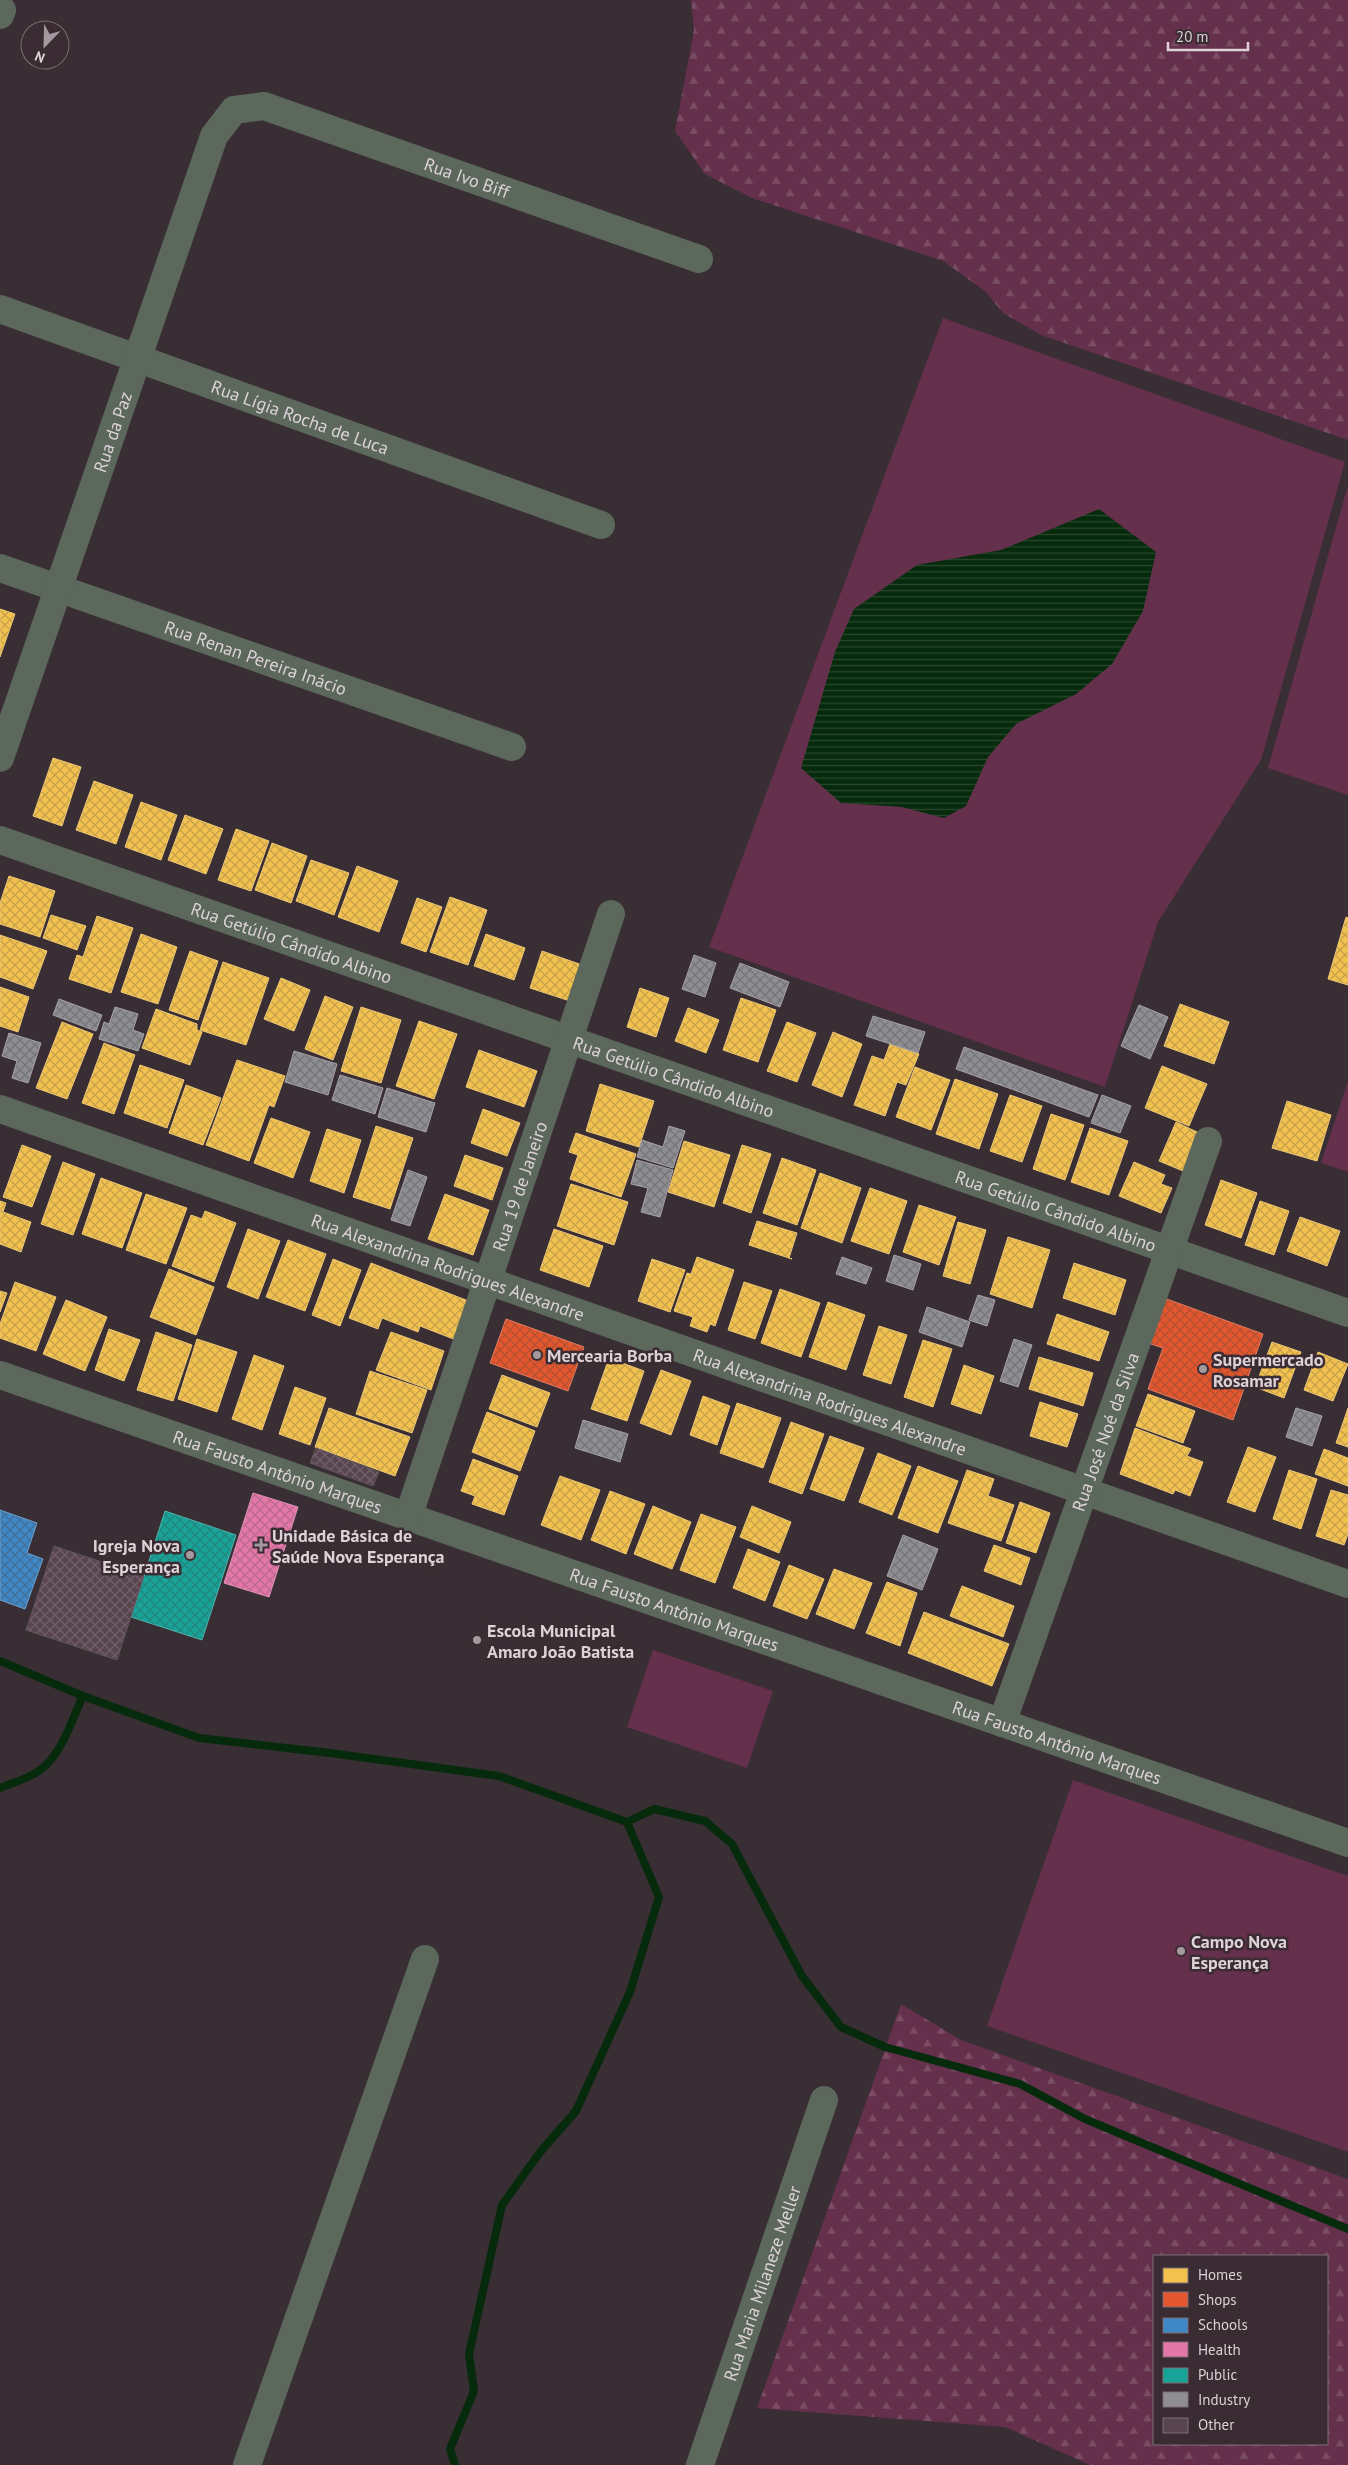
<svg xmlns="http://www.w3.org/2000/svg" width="1348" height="2465" viewBox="0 0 1348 2465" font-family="'PT Sans',sans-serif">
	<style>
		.green { fill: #64304c }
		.forest { fill: url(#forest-firs); fill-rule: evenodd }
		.water { fill: url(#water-rules) }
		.homes { fill: url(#homes-cross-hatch); stroke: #ecc677 }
		.shops { fill: url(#shops-cross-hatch); stroke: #e27c61 }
		.schools { fill: url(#schools-cross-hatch); stroke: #6e9eca }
		.health { fill: url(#health-cross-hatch); stroke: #e192b6 }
		.public { fill: url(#public-cross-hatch); stroke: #52b1ab }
		.industry { fill: url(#industry-cross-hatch); stroke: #a5a2a7 }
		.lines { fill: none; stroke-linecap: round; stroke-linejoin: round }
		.stream { stroke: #062a0c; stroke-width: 8 }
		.building { fill: url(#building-cross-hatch); stroke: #5e5559 }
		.minor { stroke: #5c685c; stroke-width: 28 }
		.poi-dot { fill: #a3999e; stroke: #3b2b32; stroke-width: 2 }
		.labels { text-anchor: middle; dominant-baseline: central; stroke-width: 5; stroke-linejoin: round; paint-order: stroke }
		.street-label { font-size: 18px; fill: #ddd2d7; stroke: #3b2b32 }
		.poi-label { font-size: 18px; font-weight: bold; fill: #ddd2d7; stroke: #3b2b32; text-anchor: start }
	</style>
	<defs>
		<pattern id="forest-firs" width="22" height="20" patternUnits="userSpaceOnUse" patternTransform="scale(1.25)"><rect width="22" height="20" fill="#64304c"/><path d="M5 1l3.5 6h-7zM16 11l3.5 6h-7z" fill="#7a4d65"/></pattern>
		<pattern id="water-rules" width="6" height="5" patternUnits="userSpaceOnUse" patternTransform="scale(1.25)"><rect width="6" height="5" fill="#062a0c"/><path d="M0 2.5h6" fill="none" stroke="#2a482f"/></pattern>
		<pattern id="homes-cross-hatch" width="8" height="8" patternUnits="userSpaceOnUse" patternTransform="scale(1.25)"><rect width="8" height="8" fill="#f2c14e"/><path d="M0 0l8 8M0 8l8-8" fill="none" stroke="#c6a04a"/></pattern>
		<pattern id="shops-cross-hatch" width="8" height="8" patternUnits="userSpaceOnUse" patternTransform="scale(1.25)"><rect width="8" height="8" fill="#e4572e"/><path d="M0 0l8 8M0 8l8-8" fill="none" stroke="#b35033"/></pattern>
		<pattern id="schools-cross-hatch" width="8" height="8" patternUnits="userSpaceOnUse" patternTransform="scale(1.25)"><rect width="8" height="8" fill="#3f88c5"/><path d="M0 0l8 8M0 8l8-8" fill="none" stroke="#406e96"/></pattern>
		<pattern id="health-cross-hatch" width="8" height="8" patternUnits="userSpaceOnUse" patternTransform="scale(1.25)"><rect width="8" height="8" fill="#e377a8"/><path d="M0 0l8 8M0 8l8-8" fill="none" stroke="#bb698e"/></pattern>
		<pattern id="public-cross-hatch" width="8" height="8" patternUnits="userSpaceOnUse" patternTransform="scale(1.25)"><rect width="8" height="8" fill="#17a398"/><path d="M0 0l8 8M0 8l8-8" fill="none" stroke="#24857e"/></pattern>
		<pattern id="industry-cross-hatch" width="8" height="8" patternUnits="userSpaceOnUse" patternTransform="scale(1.25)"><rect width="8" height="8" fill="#8d8d92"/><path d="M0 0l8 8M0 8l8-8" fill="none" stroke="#767679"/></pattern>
		<pattern id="building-cross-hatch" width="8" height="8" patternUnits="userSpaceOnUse" patternTransform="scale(1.25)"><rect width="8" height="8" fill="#59454f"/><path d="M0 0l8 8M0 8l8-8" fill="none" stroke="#705f68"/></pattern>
	</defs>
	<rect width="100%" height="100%" fill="#382e33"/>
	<g class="green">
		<path d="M943 318 1345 462 1261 760 1158 922 1105 1087 709 947Z"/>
		<path d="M1348 485V795L1268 768Z"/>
		<path d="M1348 1081V1172L1321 1163Z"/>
		<path d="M653 1650 773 1691 747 1768 627 1727Z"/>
		<path d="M1073 1780 1348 1876V2152L987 2026Z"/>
	</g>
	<g class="forest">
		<path d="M691 0H1348V440L1041 335 1003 313 986 292 943 261 752 198 705 174 675 131 694 30Z"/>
		<path d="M901 2004 961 2040 1348 2179V2465H1090L1005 2427 757 2408ZM1154 2256H1327V2444H1154Z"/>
	</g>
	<path class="water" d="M1099 509 1156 552 1143 611 1112 664 1076 694 1016 724 988 757 966 806 944 818 902 807 841 803 801 768 835 652 854 609 917 565 1001 550Z"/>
	<g class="homes">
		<path d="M0 609 15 614 0 657Z"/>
		<path d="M53 758 81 767 62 826 33 816Z"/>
		<path d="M94 781 133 795 116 844 76 830Z"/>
		<path d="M141 802 177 815 161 860 125 847Z"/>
		<path d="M185 815 223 829 206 874 168 860Z"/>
		<path d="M236 829 269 841 251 891 218 880Z"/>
		<path d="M272 843 307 856 291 903 255 890Z"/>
		<path d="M311 860 349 873 334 915 296 901Z"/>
		<path d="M357 866 398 881 379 932 338 917Z"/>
		<path d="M9 876 55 891 40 937 0 924V903Z"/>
		<path d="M450 897 487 910 468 965 430 952Z"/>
		<path d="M417 898 442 907 426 952 401 943Z"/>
		<path d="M51 915 86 926 77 950 43 938Z"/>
		<path d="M97 916 133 928 111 993 69 979 77 955 83 957Z"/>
		<path d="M1346 917 1348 918V985L1328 979Z"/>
		<path d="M141 934 177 947 158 1004 121 992Z"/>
		<path d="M486 934 525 948 514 980 474 966Z"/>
		<path d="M0 935 47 951 33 989 0 977Z"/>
		<path d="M190 951 218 961 198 1020 169 1010Z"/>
		<path d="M542 951 588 967 576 1003 530 988Z"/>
		<path d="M223 962 269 978 246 1045 200 1030Z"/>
		<path d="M281 978 310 990 294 1031 264 1019Z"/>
		<path d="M0 987 29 997 18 1032 0 1026Z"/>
		<path d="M640 988 669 998 656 1037 627 1027Z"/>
		<path d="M325 996 353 1007 333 1060 305 1049Z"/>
		<path d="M741 998 776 1010 758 1062 723 1050Z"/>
		<path d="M1180 1004 1229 1022 1214 1064 1164 1046Z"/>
		<path d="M361 1007 401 1020 381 1083 341 1071Z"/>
		<path d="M688 1008 719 1020 706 1053 675 1041Z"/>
		<path d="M156 1009 197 1024V1030L202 1032 190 1065 142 1048Z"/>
		<path d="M419 1021 457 1034 434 1099 396 1086Z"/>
		<path d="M62 1022 93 1034 67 1099 36 1088Z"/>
		<path d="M787 1022 816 1033 797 1082 767 1071Z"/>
		<path d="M833 1032 862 1044 842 1097 812 1085Z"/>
		<path d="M104 1043 135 1055 114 1114 82 1103Z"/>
		<path d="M890 1044 919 1054 906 1085 897 1082 885 1116 854 1105 872 1056 884 1060Z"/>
		<path d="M479 1050 537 1071 524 1107 466 1087Z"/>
		<path d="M237 1060 285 1076 274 1107 269 1105 249 1161 206 1145Z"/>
		<path d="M140 1065 184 1080 167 1128 124 1113Z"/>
		<path d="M1162 1066 1207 1084 1189 1126 1145 1108Z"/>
		<path d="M915 1067 950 1080 931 1130 896 1117Z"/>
		<path d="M955 1079 998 1094 979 1149 936 1134Z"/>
		<path d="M600 1084 654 1101 639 1147 586 1131Z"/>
		<path d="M186 1085 221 1098 203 1145 169 1133Z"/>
		<path d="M1010 1095 1042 1106 1022 1162 990 1151Z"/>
		<path d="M1287 1101 1331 1115 1317 1161 1272 1148Z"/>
		<path d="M483 1109 520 1123 507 1156 471 1143Z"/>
		<path d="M1051 1114 1084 1125 1065 1180 1033 1169Z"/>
		<path d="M271 1118 310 1132 293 1178 254 1163Z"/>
		<path d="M1176 1122 1199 1133 1183 1171 1159 1161Z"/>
		<path d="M376 1126 413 1138 390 1209 353 1197Z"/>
		<path d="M1090 1128 1128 1141 1109 1195 1071 1182Z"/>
		<path d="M327 1129 361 1140 344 1193 310 1181Z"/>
		<path d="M576 1133 636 1154 621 1197 570 1179 578 1155 569 1152Z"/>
		<path d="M684 1141 730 1155 714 1207 668 1192Z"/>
		<path d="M22 1145 51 1156 32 1207 3 1197Z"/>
		<path d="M742 1145 771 1154 751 1213 723 1203Z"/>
		<path d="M465 1155 503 1168 492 1200 454 1186Z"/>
		<path d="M782 1158 816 1170 797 1225 763 1213Z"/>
		<path d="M63 1162 95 1174 73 1235 41 1224Z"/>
		<path d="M1134 1162 1165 1175 1161 1184 1172 1188 1161 1213 1119 1196Z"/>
		<path d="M820 1173 861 1188 842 1243 801 1228Z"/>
		<path d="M101 1178 142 1193 122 1248 82 1234Z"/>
		<path d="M1221 1180 1257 1193 1241 1238 1205 1225Z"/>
		<path d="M571 1184 628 1202 614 1245 557 1226Z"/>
		<path d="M870 1188 907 1201 889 1254 851 1241Z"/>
		<path d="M146 1194 187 1208 166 1264 126 1250Z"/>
		<path d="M445 1194 489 1210 473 1255 428 1239Z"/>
		<path d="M0 1201 6 1203 3 1212 31 1222 21 1252 0 1244Z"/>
		<path d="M1260 1201 1289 1211 1274 1255 1245 1245Z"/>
		<path d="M919 1205 956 1217 939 1265 903 1252Z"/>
		<path d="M205 1211 236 1223 214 1282 172 1266 191 1215 202 1219Z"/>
		<path d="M1300 1217 1340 1231 1327 1266 1287 1251Z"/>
		<path d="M757 1221 797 1233 789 1258 792 1259 749 1245Z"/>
		<path d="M958 1222 986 1230 970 1284 943 1276Z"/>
		<path d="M248 1229 280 1241 258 1299 227 1287Z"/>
		<path d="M554 1229 603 1246 589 1287 540 1270Z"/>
		<path d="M1008 1237 1050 1250 1032 1308 990 1294Z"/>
		<path d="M288 1240 326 1254 305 1311 266 1297Z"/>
		<path d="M697 1257 734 1270 715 1326 710 1324 707 1332 690 1326 693 1317 674 1311 687 1273 691 1274Z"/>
		<path d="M333 1259 361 1270 340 1326 312 1315Z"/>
		<path d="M652 1259 685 1270 670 1312 638 1301Z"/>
		<path d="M371 1263 471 1302 456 1340 420 1326 418 1332 382 1318 378 1329 349 1318Z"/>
		<path d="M1074 1263 1126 1280 1115 1315 1063 1298Z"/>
		<path d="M169 1269 214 1287 196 1335 150 1317Z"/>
		<path d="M15 1282 56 1297 36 1351 0 1338V1324Z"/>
		<path d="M744 1282 772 1291 755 1339 728 1330Z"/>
		<path d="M780 1289 820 1303 801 1357 761 1343Z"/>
		<path d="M0 1291 7 1293 0 1312Z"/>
		<path d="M66 1300 107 1317 85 1371 43 1354Z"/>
		<path d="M828 1302 865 1315 846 1370 809 1357Z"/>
		<path d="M1057 1314 1109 1332 1099 1361 1047 1344Z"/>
		<path d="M879 1326 907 1335 891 1384 863 1375Z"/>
		<path d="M109 1329 140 1340 124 1381 95 1370Z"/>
		<path d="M156 1332 192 1345 173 1401 137 1390Z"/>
		<path d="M391 1332 444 1351 431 1390 376 1370Z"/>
		<path d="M197 1339 237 1352 217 1412 178 1399Z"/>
		<path d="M923 1340 952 1349 933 1407 904 1397Z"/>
		<path d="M1272 1342 1301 1352 1284 1398 1255 1387Z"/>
		<path d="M1318 1352 1348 1364 1333 1401 1304 1390Z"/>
		<path d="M254 1355 284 1366 262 1430 232 1419Z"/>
		<path d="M1039 1357 1093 1373 1083 1406 1029 1389Z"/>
		<path d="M609 1358 644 1371 627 1421 591 1409Z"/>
		<path d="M964 1365 994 1376 981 1414 951 1404Z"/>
		<path d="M661 1370 691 1381 671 1435 640 1423Z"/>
		<path d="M370 1371 427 1390 412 1433 356 1414Z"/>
		<path d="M502 1375 550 1393 537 1427 489 1409Z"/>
		<path d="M295 1387 326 1398 310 1445 279 1434Z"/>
		<path d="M1148 1394 1195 1411 1183 1443 1136 1426Z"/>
		<path d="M703 1396 730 1406 717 1445 690 1435Z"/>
		<path d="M1040 1402 1078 1414 1067 1447 1030 1436Z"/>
		<path d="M737 1403 781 1418 763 1468 720 1453Z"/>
		<path d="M329 1408 410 1437 395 1476 315 1447Z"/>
		<path d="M1348 1408V1447L1336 1443Z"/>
		<path d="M487 1412 535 1431 520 1471 472 1452Z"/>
		<path d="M791 1422 824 1434 802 1494 769 1482Z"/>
		<path d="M1135 1428 1191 1449 1187 1456 1203 1462 1190 1496 1175 1490 1173 1494 1120 1474Z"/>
		<path d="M830 1436 864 1448 844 1501 810 1489Z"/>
		<path d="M1248 1447 1276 1457 1255 1512 1227 1502Z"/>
		<path d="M1324 1449 1348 1458V1486L1315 1474Z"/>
		<path d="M878 1453 911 1466 892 1515 859 1502Z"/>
		<path d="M473 1459 518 1476 504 1515 472 1504 475 1496 461 1491Z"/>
		<path d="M918 1466 958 1481 938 1533 898 1518Z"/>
		<path d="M967 1470 994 1479 988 1496 1014 1505 1001 1541 948 1523Z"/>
		<path d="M1289 1470 1317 1479 1301 1529 1273 1519Z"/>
		<path d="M560 1476 600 1490 581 1540 541 1525Z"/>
		<path d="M1331 1490 1348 1495V1534L1344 1545 1316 1536Z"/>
		<path d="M610 1491 645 1504 626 1554 591 1540Z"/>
		<path d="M1020 1502 1050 1513 1036 1553 1006 1543Z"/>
		<path d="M653 1506 691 1522 672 1569 634 1554Z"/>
		<path d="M752 1506 791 1522 779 1553 740 1537Z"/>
		<path d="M701 1514 736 1527 715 1583 680 1570Z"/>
		<path d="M994 1545 1030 1558 1021 1585 984 1571Z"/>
		<path d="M748 1549 780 1562 765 1601 733 1588Z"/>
		<path d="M789 1565 824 1579 807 1619 773 1606Z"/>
		<path d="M834 1569 872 1583 854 1629 816 1614Z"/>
		<path d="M887 1582 917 1593 900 1646 866 1633Z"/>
		<path d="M962 1586 1014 1606 1003 1637 950 1616Z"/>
		<path d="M924 1612 1009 1644 992 1686 908 1653Z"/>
	</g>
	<g class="shops">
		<path d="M1164 1298 1263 1334 1233 1420 1148 1389 1163 1348 1148 1343Z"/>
		<path d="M506 1319 584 1347 568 1391 490 1363Z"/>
	</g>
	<path class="schools" d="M0 1510 37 1523 27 1553 43 1559 25 1609 0 1600Z"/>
	<path class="health" d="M253 1493 298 1507 269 1597 224 1583Z"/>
	<path class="public" d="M165 1511 236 1535 202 1640 131 1617Z"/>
	<g class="industry">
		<path d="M694 955 716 963 705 997 682 989Z"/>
		<path d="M740 963 789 982 780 1007 730 988Z"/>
		<path d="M59 999 102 1015 96 1031 53 1015Z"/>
		<path d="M1139 1005 1168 1017 1150 1059 1121 1046Z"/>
		<path d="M115 1007 138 1014 133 1030 144 1034 138 1051 99 1039 104 1022 109 1024Z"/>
		<path d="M873 1016 925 1032 918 1053 866 1036Z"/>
		<path d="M9 1033 41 1043 28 1083 12 1078 17 1061 2 1056Z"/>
		<path d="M964 1047 1098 1095 1089 1117 956 1069Z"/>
		<path d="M294 1051 337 1064 328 1095 285 1082Z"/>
		<path d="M340 1075 383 1088 375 1114 332 1100Z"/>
		<path d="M387 1088 435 1103 426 1132 378 1117Z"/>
		<path d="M1102 1095 1131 1106 1120 1133 1091 1123Z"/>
		<path d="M669 1126 685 1131 673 1168 637 1157 642 1140 663 1147Z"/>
		<path d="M637 1160 673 1170 660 1217 641 1212 648 1188 631 1184Z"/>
		<path d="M408 1170 427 1177 410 1226 391 1220Z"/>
		<path d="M894 1255 921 1264 913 1290 886 1281Z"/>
		<path d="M842 1257 872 1268 866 1284 836 1274Z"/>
		<path d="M978 1295 995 1300 987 1326 969 1320Z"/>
		<path d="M927 1307 970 1322 962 1347 919 1332Z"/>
		<path d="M1014 1339 1032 1345 1018 1387 1000 1381Z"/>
		<path d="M1296 1408 1322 1416 1312 1446 1286 1437Z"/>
		<path d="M583 1420 628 1434 620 1462 575 1448Z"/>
		<path d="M903 1535 938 1549 922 1590 887 1576Z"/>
	</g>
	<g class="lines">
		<g class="stream">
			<path d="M0 1661 83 1696 199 1738 330 1753 499 1776 627 1822 659 1897 630 1992 576 2111 541 2151 502 2205 469 2354 474 2391 450 2449 455 2465"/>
			<path d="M0 1788C15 1782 34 1777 46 1765 64 1748 72 1719 83 1696"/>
			<path d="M627 1822 654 1809 705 1821 732 1844 802 1976 841 2027 885 2047 1020 2084 1085 2119 1348 2229"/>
		</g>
	</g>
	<g class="building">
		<path d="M316 1448 379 1472 373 1486 310 1463Z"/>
		<path d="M54 1546 144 1576 117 1660 26 1630Z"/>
	</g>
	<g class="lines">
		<g class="minor">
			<path d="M0 15 2 10"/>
			<path id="s1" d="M0 309 601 525"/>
			<path id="s2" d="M0 568 512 747"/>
			<path id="s3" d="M0 758 214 136 234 110 264 106 699 259"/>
			<path id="s4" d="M0 840 1348 1313"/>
			<path id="s5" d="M0 1109 1348 1584"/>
			<path id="s6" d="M0 1375 1348 1843"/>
			<path id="s7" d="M408 1517 611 914"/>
			<path id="s8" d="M1002 1723 1208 1141"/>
			<path d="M247 2465 425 1959"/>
			<path id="s9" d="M700 2465 824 2100"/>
		</g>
	</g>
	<g class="poi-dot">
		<circle cx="537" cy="1355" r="5"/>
		<circle cx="1203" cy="1369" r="5"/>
		<path d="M258.5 1537.5h5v5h5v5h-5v5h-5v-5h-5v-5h5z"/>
		<circle cx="190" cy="1555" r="5"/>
		<circle cx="477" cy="1640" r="5"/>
		<circle cx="1181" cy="1951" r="5"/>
	</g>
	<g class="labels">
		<g class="street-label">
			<text stroke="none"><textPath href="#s3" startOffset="936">Rua Ivo Biff</textPath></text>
			<text stroke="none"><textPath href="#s1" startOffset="319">Rua Lígia Rocha de Luca</textPath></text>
			<text stroke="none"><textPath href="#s3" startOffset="345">Rua da Paz</textPath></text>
			<text stroke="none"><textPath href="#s2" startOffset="271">Rua Renan Pereira Inácio</textPath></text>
			<text stroke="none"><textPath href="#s4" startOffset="309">Rua Getúlio Cândido Albino</textPath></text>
			<text stroke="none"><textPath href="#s4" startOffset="714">Rua Getúlio Cândido Albino</textPath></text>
			<text stroke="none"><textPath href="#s7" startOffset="349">Rua 19 de Janeiro</textPath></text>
			<text stroke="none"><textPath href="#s4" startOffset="1119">Rua Getúlio Cândido Albino</textPath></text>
			<text stroke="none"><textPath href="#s5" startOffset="475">Rua Alexandrina Rodrigues Alexandre</textPath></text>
			<text stroke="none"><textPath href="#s5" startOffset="880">Rua Alexandrina Rodrigues Alexandre</textPath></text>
			<text stroke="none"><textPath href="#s8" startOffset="309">Rua José Noé da Silva</textPath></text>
			<text stroke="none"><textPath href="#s6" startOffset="294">Rua Fausto Antônio Marques</textPath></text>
			<text stroke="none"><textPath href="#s6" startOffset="714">Rua Fausto Antônio Marques</textPath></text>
			<text stroke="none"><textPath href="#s6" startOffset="1119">Rua Fausto Antônio Marques</textPath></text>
			<text stroke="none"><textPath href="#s9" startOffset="192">Rua Maria Milaneze Meller</textPath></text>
		</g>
		<g class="poi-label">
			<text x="547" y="1355">Mercearia Borba</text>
			<text x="1213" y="1359">Supermercado<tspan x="1213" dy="21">Rosamar</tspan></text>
			<text x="272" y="1535">Unidade Básica de<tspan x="272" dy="21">Saúde Nova Esperança</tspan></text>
			<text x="180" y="1545" text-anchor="end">Igreja Nova<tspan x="180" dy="21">Esperança</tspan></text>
			<text x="487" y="1630">Escola Municipal<tspan x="487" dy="21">Amaro João Batista</tspan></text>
			<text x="1191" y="1941">Campo Nova<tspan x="1191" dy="21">Esperança</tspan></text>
		</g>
	</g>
	<rect x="1153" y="2255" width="175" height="190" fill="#3b2b32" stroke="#7c6e74"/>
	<rect x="1163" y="2268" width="25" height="15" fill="#f2c14e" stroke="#7c6e74"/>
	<text x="1198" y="2280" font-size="15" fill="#ddd2d7">Homes</text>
	<rect x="1163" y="2292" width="25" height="15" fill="#e4572e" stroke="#7c6e74"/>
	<text x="1198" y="2305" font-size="15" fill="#ddd2d7">Shops</text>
	<rect x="1163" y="2318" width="25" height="15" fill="#3f88c5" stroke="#7c6e74"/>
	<text x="1198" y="2330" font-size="15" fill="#ddd2d7">Schools</text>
	<rect x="1163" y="2342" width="25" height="15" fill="#e377a8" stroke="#7c6e74"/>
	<text x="1198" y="2355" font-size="15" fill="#ddd2d7">Health</text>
	<rect x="1163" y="2368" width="25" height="15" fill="#17a398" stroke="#7c6e74"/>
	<text x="1198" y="2380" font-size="15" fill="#ddd2d7">Public</text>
	<rect x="1163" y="2392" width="25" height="15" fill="#8d8d92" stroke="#7c6e74"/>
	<text x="1198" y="2405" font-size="15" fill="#ddd2d7">Industry</text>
	<rect x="1163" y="2418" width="25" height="15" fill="#59454f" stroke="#7c6e74"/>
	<text x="1198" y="2430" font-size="15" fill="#ddd2d7">Other</text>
	<g transform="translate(45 45) rotate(203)"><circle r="24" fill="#3b2b32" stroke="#7c6e74"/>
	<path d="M0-4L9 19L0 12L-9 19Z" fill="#a3999e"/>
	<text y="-8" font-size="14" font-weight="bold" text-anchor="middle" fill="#ddd2d7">N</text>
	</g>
	<path d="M1168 42v8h80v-8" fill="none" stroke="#ddd2d7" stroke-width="2.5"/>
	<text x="1176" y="42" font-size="15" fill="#ddd2d7" stroke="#3b2b32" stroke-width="4" paint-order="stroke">20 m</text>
</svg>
